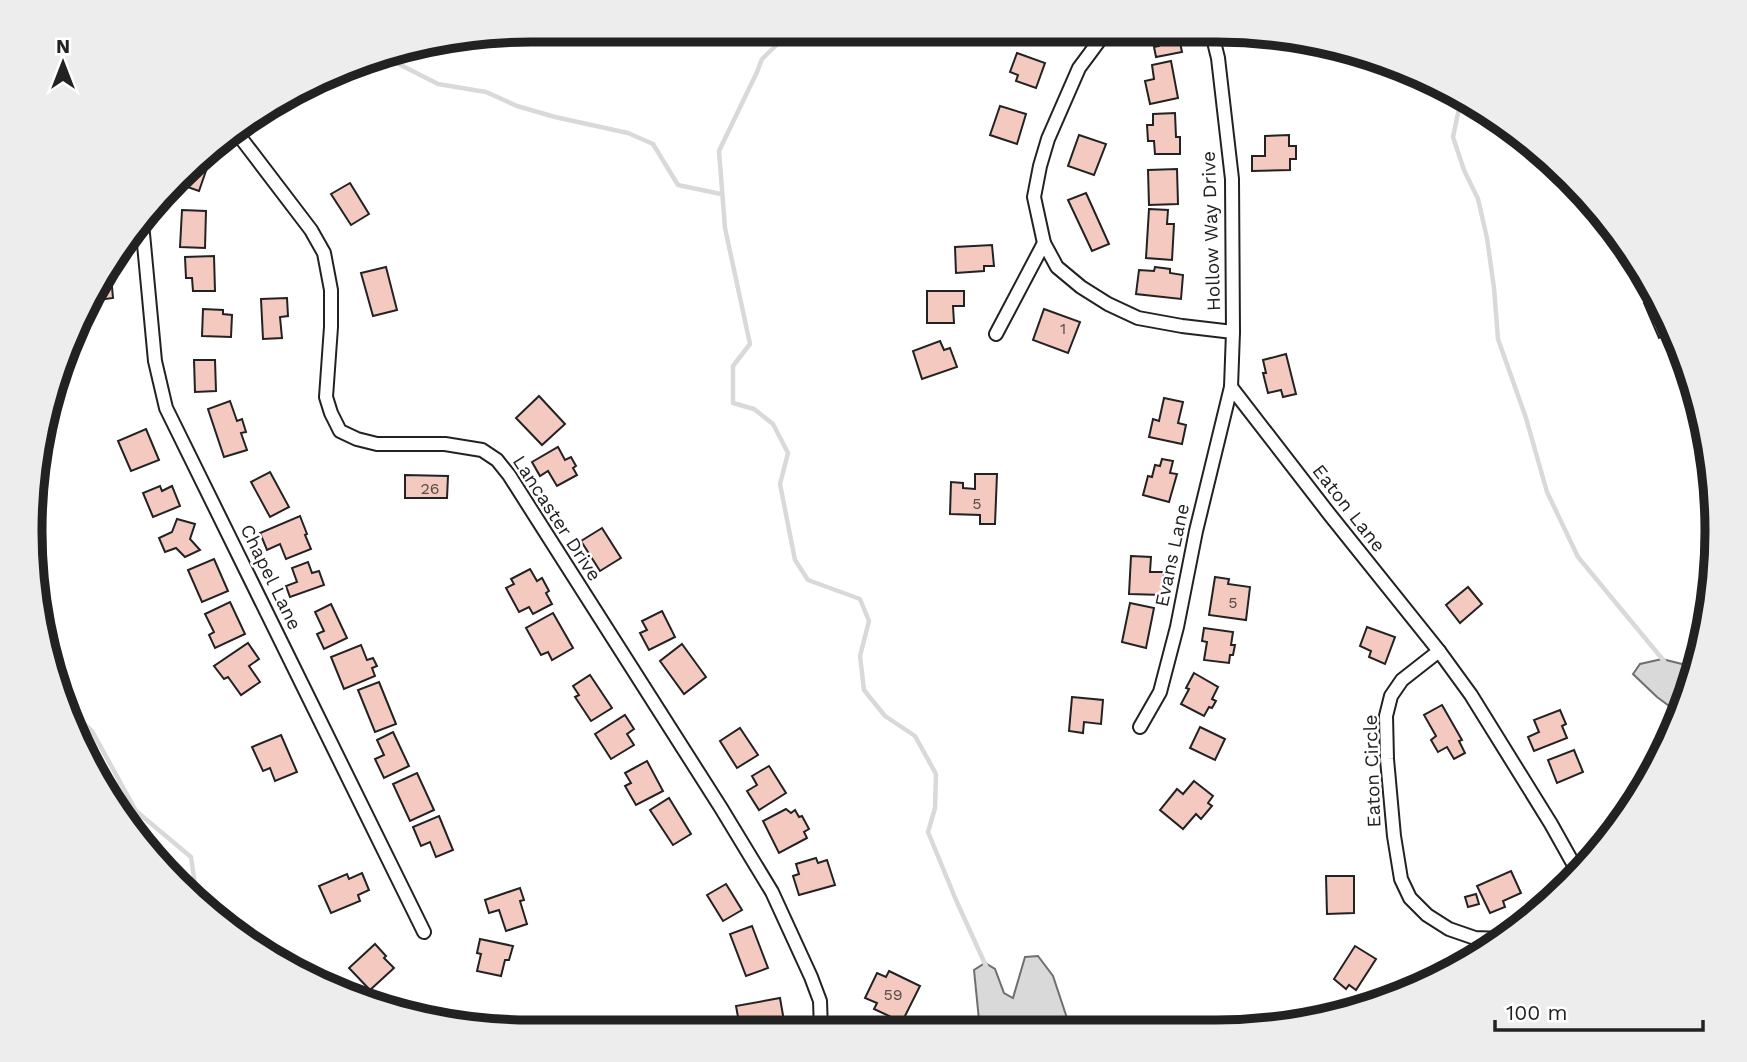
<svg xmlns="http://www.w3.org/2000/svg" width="1747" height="1062" viewBox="0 0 1747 1062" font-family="'Work Sans',sans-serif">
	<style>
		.water { fill: #d9d9d9; stroke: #6f6f6f; stroke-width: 2 }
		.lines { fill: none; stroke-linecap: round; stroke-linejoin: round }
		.stream { stroke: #d9d9d9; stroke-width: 4.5 }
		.building { fill: #f3c9c0; stroke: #222; stroke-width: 2 }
		.street-casing { stroke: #222; stroke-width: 16 }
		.street { stroke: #fff; stroke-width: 12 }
		.labels { text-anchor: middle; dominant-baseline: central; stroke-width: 5; stroke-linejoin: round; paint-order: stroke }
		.number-label { font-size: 16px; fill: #564c4a }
		.street-label { font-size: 19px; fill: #222; stroke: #fff }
		.rim { fill: none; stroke: #222; stroke-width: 9 }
	</style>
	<rect width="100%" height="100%" fill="#fff"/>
	<g class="water">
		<path d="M1662 659 1698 668 1680 714 1657 697 1633 674 1640 664Z"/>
		<path d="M1038 956 1053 976 1071 1030H980L974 970 985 963 995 969 1004 993 1013 998 1025 957Z"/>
	</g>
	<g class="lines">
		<g class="stream">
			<path d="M789 31V33L762 59 757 72 719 151 725 228 750 344 733 366V403L754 409 773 424 788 453 780 484 795 560 808 580 860 599 869 621 860 656 864 690 885 716 915 736 936 774 935 808 928 832 956 900 986 966"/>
			<path d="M381 55 438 84 486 92 517 106 555 117 628 133 653 144 678 185 721 194"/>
			<path d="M1461 99 1453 137 1464 170 1478 199 1487 238 1494 288 1498 339 1526 418 1547 492 1578 557 1664 661"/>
			<path d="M62 702 92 731 136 811 191 857 197 898"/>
		</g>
	</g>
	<g class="building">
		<path d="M1156 33H1178L1182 52 1156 57 1154 47 1159 46Z"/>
		<path d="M1017 53 1045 63 1036 88 1016 81 1018 75 1010 72Z"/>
		<path d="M1171 61 1178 98 1150 104 1145 81 1154 79 1152 65Z"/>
		<path d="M1000 106 1026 114 1017 144 990 135Z"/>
		<path d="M1175 113 1176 137H1180V154H1155L1154 141H1148L1147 125H1153V114Z"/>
		<path d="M1079 135 1106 144 1094 175 1068 166Z"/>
		<path d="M1289 135V146H1296V159H1290V170L1252 171V156H1265V136Z"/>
		<path d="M202 159 209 162 199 191 179 184Z"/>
		<path d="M1177 169 1178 204 1149 205 1148 170Z"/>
		<path d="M350 183 369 214 351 225 331 194Z"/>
		<path d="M1086 193 1109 244 1092 251 1068 200Z"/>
		<path d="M1149 209 1168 210 1167 224H1174L1172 260 1146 258Z"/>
		<path d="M182 210 206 211 205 248 180 247Z"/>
		<path d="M992 245 994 266H984V271L956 273 955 247Z"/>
		<path d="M214 256 215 291H193L192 278H186L185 257Z"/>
		<path d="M386 267 397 310 373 316 361 273Z"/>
		<path d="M1155 267 1170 269V273L1183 275 1181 299 1136 294 1139 270 1154 271Z"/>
		<path d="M111 276 113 298 91 301 102 277Z"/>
		<path d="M927 291H964V306H953L954 323H927Z"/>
		<path d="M1658 297 1673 331 1659 338 1644 303Z"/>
		<path d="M287 298 288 316 280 317 282 338 263 339 261 299Z"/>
		<path d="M203 309 223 310V314L232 315 231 337 202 336Z"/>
		<path d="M1044 309 1080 322 1068 353 1033 340Z"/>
		<path d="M940 341 944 350 950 348 957 367 922 379 913 351Z"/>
		<path d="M1286 354 1296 394 1283 397 1281 390 1268 393 1263 373H1266L1263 360Z"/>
		<path d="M194 360H215L216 391 195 392Z"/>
		<path d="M539 396 565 424 542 445 516 418Z"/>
		<path d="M1164 398 1183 402 1178 423 1186 425 1182 444 1149 437 1153 419 1159 421Z"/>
		<path d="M230 401 237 421 242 419 246 432 241 433 247 450 224 457 208 409Z"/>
		<path d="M1696 415H1701L1710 451H1701V431H1696Z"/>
		<path d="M146 429 159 460 131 471 118 441Z"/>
		<path d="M558 447 565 460 571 457 576 466 573 468 577 475 557 486 548 471 540 476 532 462Z"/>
		<path d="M1162 459 1173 461 1170 473 1177 474 1169 502 1143 495 1148 476 1152 477 1155 465 1160 466Z"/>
		<path d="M270 472 289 507 270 517 251 482Z"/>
		<path d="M975 474H997L995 524H980V515L950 514 951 482 963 483V488L975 489Z"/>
		<path d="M405 475 448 476 447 498H405Z"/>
		<path d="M160 486 162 491 172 486 180 506 153 517 143 493Z"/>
		<path d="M300 516 307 534 305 535 311 549 286 559 280 544 267 550 260 533Z"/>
		<path d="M177 519 195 524 190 539 200 550 185 557 176 548 165 552 159 538 172 532Z"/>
		<path d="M602 528 621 558 600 571 581 541Z"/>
		<path d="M1131 556 1151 557 1150 572H1164L1163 595 1129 594Z"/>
		<path d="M214 559 228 591 202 602 188 570Z"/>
		<path d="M308 562 312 573 319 571 324 585 290 597 286 586 297 582 292 568Z"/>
		<path d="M530 569 537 581 542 578 549 591 546 593 552 604 533 614 529 607 519 612 506 588 514 584 511 579Z"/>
		<path d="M1215 577 1229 579 1228 584 1250 587 1246 620 1209 615Z"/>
		<path d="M1468 587 1482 604 1460 623 1446 605Z"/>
		<path d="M230 602 245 634 215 648 209 635 214 632 205 614Z"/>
		<path d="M1130 603 1154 608 1146 648 1122 642Z"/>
		<path d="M331 604 347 638 324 649 317 634 324 631 315 612Z"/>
		<path d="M662 611 675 637 649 650 640 633 647 630 642 621Z"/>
		<path d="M553 613 573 648 552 660 548 652 541 655 526 628Z"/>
		<path d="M1367 627 1395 637 1385 664 1369 657 1371 651 1360 646Z"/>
		<path d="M1204 628 1233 632 1231 645H1235L1233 655H1230L1229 663 1204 660 1207 642 1202 641Z"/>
		<path d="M248 643 259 659 249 666 260 682 241 695 228 677 224 679 214 666Z"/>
		<path d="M682 644 706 677 684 694 660 661Z"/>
		<path d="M361 645 367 660 373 658 377 666 372 668 375 676 344 689 331 657Z"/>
		<path d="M1194 673 1218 687 1212 699 1216 701 1212 708 1209 707 1204 716 1181 704 1189 689 1186 688Z"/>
		<path d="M590 675 612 708 591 721 575 697 579 695 573 686Z"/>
		<path d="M379 682 396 724 375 732 358 690Z"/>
		<path d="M1072 697 1103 700 1101 724 1084 722 1083 733 1069 731Z"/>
		<path d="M1442 705 1462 740 1459 741 1465 753 1454 759 1447 747 1438 752 1431 740 1436 736 1424 715Z"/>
		<path d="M1560 710 1566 724 1562 726 1567 738 1534 751 1528 737 1539 732 1534 720Z"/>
		<path d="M625 715 634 729 627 734 634 745 611 759 595 734Z"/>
		<path d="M1200 727 1225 739 1215 760 1190 748Z"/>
		<path d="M740 728 758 755 737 768 720 741Z"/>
		<path d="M393 732 409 766 384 778 375 759 384 755 377 740Z"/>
		<path d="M281 735 297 772 275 781 270 768 263 771 252 747Z"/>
		<path d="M1574 750 1583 772 1557 783 1548 760Z"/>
		<path d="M647 761 663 791 636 805 625 786 631 783 625 773Z"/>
		<path d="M769 766 786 793 759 810 747 791 757 785 752 776Z"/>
		<path d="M417 773 434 810 410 821 393 784Z"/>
		<path d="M1194 781 1213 796 1208 803 1212 806 1201 819 1196 814 1183 829 1160 810 1177 789 1183 794Z"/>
		<path d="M669 798 691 834 673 845 650 810Z"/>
		<path d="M786 809 791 813 795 810 799 817 802 816 809 829 804 832 807 838 779 853 763 821Z"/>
		<path d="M439 816 453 850 436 857 430 842 421 846 413 827Z"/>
		<path d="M816 858 818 863 827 860 835 885 799 895 793 876 799 874 796 864Z"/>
		<path d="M1511 871 1521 893 1503 901 1505 907 1490 913 1477 886Z"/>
		<path d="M362 873 369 890 358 895 360 901 331 913 319 886 347 874 349 879Z"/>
		<path d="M1326 876H1354V913L1327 914Z"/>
		<path d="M726 884 742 910 723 921 707 895Z"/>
		<path d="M520 888 524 900 520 901 527 924 506 931 499 910 489 913 485 900Z"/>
		<path d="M1476 894 1479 904 1468 907 1465 897Z"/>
		<path d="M752 926 768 968 746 976 730 934Z"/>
		<path d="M480 939 513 946 509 960H505L501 976 477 971 481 954 477 953Z"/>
		<path d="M375 944 386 956 384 958 394 968 370 990 349 968Z"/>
		<path d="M1355 946 1376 959 1356 990 1349 985 1346 989 1334 979Z"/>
		<path d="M889 971 920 986 902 1022 874 1009 877 1003 865 998 877 973 886 977Z"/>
		<path d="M780 998 784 1021 740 1028 736 1006Z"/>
	</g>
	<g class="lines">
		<defs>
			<g id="street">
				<path d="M1105 33 1079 68 1048 139 1040 166 1034 197 1044 243 1057 267 1081 287 1108 304 1138 318 1182 326 1233 332"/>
				<path d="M234 129 311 230 324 253 331 290V327L326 397 331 413 340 431 357 439 377 444H445L482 450 497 460 509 475 721 808 772 892 811 977 820 1001 821 1029"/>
				<path d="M142 223 155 361 166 408 424 932"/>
				<path d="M996 334 1044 243"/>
				<path d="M1231 387 1330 515 1439 651"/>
				<path d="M1140 727 1160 692 1177 627 1196 531 1231 387 1233 332 1232 179 1218 58 1212 34"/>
				<path d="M1502 939 1475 938 1449 929 1427 915 1410 898 1401 879 1394 836 1387 759 1386 716 1391 696 1402 680 1439 651 1471 695 1551 824 1579 874"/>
			</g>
		</defs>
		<use href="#street" class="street-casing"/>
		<use href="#street" class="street"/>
	</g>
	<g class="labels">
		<g class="number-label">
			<text x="1063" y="328">1</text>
			<text x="430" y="488">26</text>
			<text x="977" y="503">5</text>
			<text x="1233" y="602">5</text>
			<text x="893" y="994">59</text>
		</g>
		<g class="street-label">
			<text transform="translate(1211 231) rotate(-92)">Hollow Way Drive</text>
			<text transform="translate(1349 508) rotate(52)">Eaton Lane</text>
			<text transform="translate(557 518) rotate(57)">Lancaster Drive</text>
			<text transform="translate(1172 555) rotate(-78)">Evans Lane</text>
			<text transform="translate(271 577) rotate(64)">Chapel Lane</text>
			<text transform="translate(1372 771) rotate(-92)">Eaton Circle</text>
		</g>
	</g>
	<path d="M0 0H1747V1062H0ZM531 42H1216A489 489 0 0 1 1705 531V531A489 489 0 0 1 1216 1020H531A489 489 0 0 1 42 531V531A489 489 0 0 1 531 42Z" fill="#ededed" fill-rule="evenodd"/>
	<path class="rim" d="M531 42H1216A489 489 0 0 1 1705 531V531A489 489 0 0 1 1216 1020H531A489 489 0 0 1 42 531V531A489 489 0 0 1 531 42Z"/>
	<g transform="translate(63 63)" stroke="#ffffff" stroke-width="5" paint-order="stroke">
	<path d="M0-5L12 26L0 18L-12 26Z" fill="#222222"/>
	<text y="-10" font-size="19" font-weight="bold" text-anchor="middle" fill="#222222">N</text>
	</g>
	<path d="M1495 1020v10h208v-10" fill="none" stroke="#222222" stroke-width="3.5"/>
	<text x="1506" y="1020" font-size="21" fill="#222222" stroke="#ffffff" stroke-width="5" paint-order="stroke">100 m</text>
</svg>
